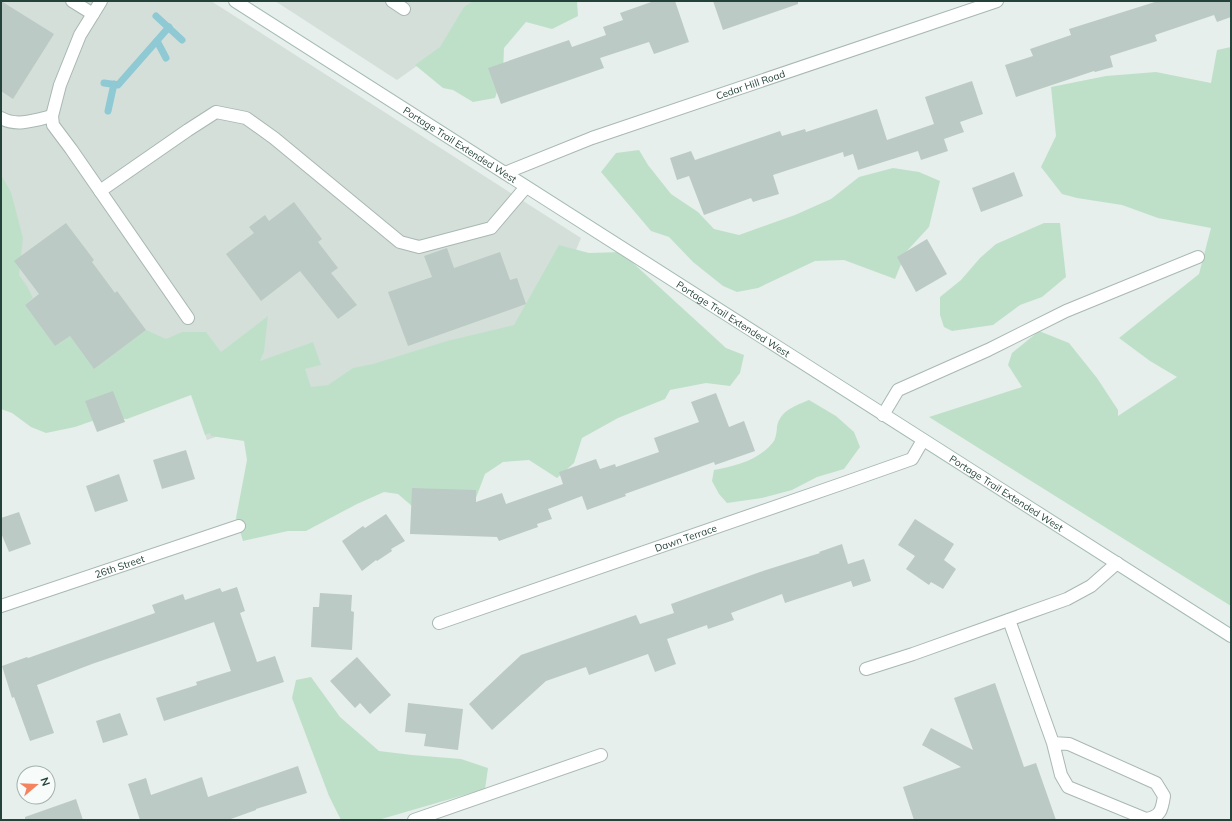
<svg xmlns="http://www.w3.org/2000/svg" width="1232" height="821" viewBox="0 0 1232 821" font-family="Mulish,sans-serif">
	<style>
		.built { fill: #d4dfda }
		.green { fill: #bfe0c8 }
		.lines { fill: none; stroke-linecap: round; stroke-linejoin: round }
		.stream { stroke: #8ec9d4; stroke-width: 7 }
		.building { fill: #bbcac4 }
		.lane-casing { stroke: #a8b8b2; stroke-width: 14 }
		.street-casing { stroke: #a8b8b2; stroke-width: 14 }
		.secondary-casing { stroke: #a4bbb3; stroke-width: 14 }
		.lane { stroke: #fff; stroke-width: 12 }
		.street { stroke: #fff; stroke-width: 12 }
		.secondary { stroke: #fff; stroke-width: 12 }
		.labels { text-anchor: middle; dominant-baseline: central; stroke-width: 3.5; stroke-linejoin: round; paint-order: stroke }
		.street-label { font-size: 10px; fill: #24423a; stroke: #f7fbf9 }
	</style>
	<rect width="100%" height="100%" fill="#e6efeb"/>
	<g class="built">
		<path d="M1 1H211L581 238 545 325 207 440 178 353 73 393 1 294Z"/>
		<path d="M275 1H508L397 80Z"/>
	</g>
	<g class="green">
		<path d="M473 1H577L578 16 552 29 526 22 504 48 503 74 495 98 473 102 453 90 443 88 415 65 440 47 464 7Z"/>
		<path d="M1231 47V606L929 417 1022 387 1008 365 1012 353 1039 331 1069 343 1097 378 1118 410V416L1177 377 1150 361 1119 338 1199 274 1211 228 1158 218 1122 205 1077 198 1062 194 1041 167 1056 136 1051 87 1106 76 1156 72 1211 83 1217 50Z"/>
		<path d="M639 150 648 165 671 194 698 212 714 229 739 235 795 215 831 199 859 177 893 168 919 172 940 181 929 227 906 252 895 279 844 260 815 261 758 288 737 292 723 286 693 262 669 237 651 231 601 172 616 153Z"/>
		<path d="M1 175 11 192 23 238 19 275 27 286 33 298 25 305 55 346 70 336 94 369 146 330 166 339 182 332H206L221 352 268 316 264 352 260 361 313 342 321 365 305 369 311 387 328 385 353 368 373 364 447 341 514 325 559 245 589 253 621 252 726 348 744 355 740 373 730 386 706 383 670 390 665 399 618 418 582 438 574 463 557 478 529 460 503 462 485 474 474 503 420 513 398 494 384 492 357 504 306 531H288L243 541 236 518 247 460 244 441 211 436 210 433 205 435 191 395 127 419 108 418 95 420 75 427 46 433 31 427 12 413 1 409Z"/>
		<path d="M1044 223H1060L1066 277 1042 297 1020 305 993 325 952 331 944 327 940 315V297L961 280 980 258 996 244Z"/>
		<path d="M809 400 836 416 854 432 860 447 844 469 817 477 792 490 762 498 727 503 719 494 712 481 714 470C736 466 760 460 774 441 776 437 777 430 777 426 781 410 795 406 809 400Z"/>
		<path d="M311 677 340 717 379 751 412 755 461 759 488 768 485 789 378 820H341L329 796 292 698 296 680Z"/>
	</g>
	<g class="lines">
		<g class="stream">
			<path d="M156 16 182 40"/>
			<path d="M157 41 166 58"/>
			<path d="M104 83 118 85 169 27"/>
			<path d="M108 111 114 84"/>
		</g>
	</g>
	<g class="building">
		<path d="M1 1 54 34 13 99 1 91Z"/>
		<path d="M654 1H675L689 42 654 54 649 42 600 58 604 68 501 104 488 68 569 40 572 47 606 35 603 27 623 20 620 13Z"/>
		<path d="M713 1H798V4L723 30Z"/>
		<path d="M1158 1H1231V17L1217 22 1214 15 1155 35 1157 41 1110 56 1113 67 1095 72 1094 71 1016 97 1005 65 1033 56 1030 49 1071 35 1069 29Z"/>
		<path d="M972 81 983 114 960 122 964 132 944 139 948 151 921 160 918 151 858 170 853 154 844 157 843 152 773 175 779 194 753 202 751 198 704 215 689 176 677 180 670 158 691 151 695 160 780 131 782 136 805 129 806 132 877 109 887 140 934 124 925 97Z"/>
		<path d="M1014 172 1023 196 981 212 972 188Z"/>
		<path d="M294 202 322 239 318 242 338 268 331 273 357 305 338 319 300 271 261 301 226 254 254 233 249 227 265 215 269 221Z"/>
		<path d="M66 223 94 260 92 262 115 293 117 291 146 330 94 369 70 336 55 346 25 305 39 294 14 261Z"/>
		<path d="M927 239 947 274 916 292 897 257Z"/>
		<path d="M447 248 454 268 500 252 510 280 517 278 526 304 408 346 388 292 432 277 424 256Z"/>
		<path d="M113 391 125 422 97 432 85 401Z"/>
		<path d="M716 393 729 427 744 421 755 451 715 465 714 462 625 494 626 496 587 510 582 496 548 509 552 519 537 524 538 527 499 541 497 537 410 534 412 488 476 490V502L502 493 506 504 563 484 559 472 596 459 600 469 615 464 616 467 659 452 654 438 699 422 691 402Z"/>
		<path d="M186 450 195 479 162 489 153 460Z"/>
		<path d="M119 474 128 501 95 512 86 486Z"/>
		<path d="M19 512 31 544 9 552 1 533V518Z"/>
		<path d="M386 514 405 541 391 549 392 551 377 561 376 560 362 571 342 541 363 526 365 528Z"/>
		<path d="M915 519 954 544 944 560 956 569 943 589 931 582 929 585 906 569 915 556 898 545Z"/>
		<path d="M842 544 848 564 864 559 871 581 853 587 851 581 785 603 782 594 731 613 734 620 708 629 707 625 667 639 676 664 655 672 648 654 589 675 586 667 546 681 492 730 469 704 521 655 636 615 640 624 674 613 671 604 760 572 820 553 819 552Z"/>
		<path d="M237 587 245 611 240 613 257 662 275 656 284 682 164 721 156 698 197 685 196 682 231 671 214 622 92 664 37 685 54 733 30 741 14 697 12 698 2 666 27 657 28 658 155 613 152 605 183 594 185 600 220 588 222 592Z"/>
		<path d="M320 593 352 595 351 611 354 612 352 650 311 647 313 607H319Z"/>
		<path d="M357 657 391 695 370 714 360 703 355 708 330 681Z"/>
		<path d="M995 683 1024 767 1036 763 1056 820H914L903 787 961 767 922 745 931 728 973 750 954 698Z"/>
		<path d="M408 703 463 709 458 750 424 746 426 734 405 732Z"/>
		<path d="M120 713 128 735 103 743 96 721Z"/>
		<path d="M298 766 307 793 256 809V810L228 820H140L128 784 146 778 151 795 202 777 208 797Z"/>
		<path d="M76 799 83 820H25V817Z"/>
	</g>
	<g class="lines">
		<defs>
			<g id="lane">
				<path d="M72 1 93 14"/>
				<path d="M101 1 80 35 60 85 52 116 53 125 71 149 188 318"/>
				<path d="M392 1 404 9"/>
				<path d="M1 118C16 127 36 120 52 116"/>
				<path d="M100 191 188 130 216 112 246 118 274 138 400 242 419 247 491 228 526 187"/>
				<path d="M883 415 898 390 988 350 1066 311 1198 257"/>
				<path d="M1009 620 1053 743 1061 775 1068 787 1146 819C1161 817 1162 809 1164 796L1156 783 1069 744 1053 743"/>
				<path d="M866 669 913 654 1067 599 1091 586 1117 563"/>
				<path d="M414 820 601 755"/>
			</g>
			<g id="street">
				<path id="s1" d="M505 173 592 138 997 1"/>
				<path id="s2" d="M1 606 239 526"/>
				<path id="s3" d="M439 623 841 484 912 459 923 440"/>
			</g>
			<g id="secondary">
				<path id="s4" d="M235 1 1231 636"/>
			</g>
		</defs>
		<use href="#lane" class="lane-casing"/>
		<use href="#street" class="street-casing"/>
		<use href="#secondary" class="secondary-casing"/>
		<use href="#lane" class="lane"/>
		<use href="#street" class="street"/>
		<use href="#secondary" class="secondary"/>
	</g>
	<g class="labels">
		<g class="street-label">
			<text stroke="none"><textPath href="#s1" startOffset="261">Cedar Hill Road</textPath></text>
			<text stroke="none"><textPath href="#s4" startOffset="267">Portage Trail Extended West</textPath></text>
			<text stroke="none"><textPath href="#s4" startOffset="591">Portage Trail Extended West</textPath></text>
			<text stroke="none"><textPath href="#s4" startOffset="915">Portage Trail Extended West</textPath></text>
			<text stroke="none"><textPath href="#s3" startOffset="261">Dawn Terrace</textPath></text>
			<text stroke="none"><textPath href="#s2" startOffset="125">26th Street</textPath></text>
		</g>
	</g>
	<rect width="1232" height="821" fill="none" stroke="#24423a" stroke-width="4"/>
	<g transform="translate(36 785) rotate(71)"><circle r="19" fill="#f7fbf9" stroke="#a3b1ad"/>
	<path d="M0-3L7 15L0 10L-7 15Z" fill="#f4845f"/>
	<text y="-6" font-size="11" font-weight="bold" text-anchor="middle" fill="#24423a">N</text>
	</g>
</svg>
